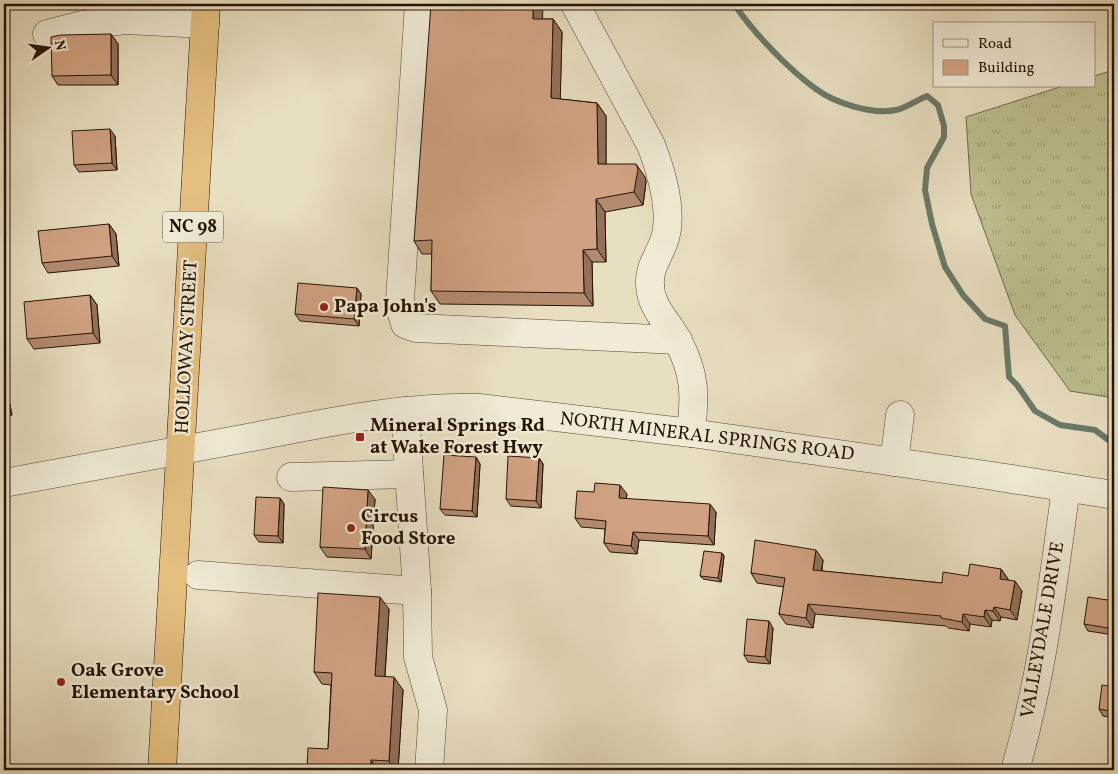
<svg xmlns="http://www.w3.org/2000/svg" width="1118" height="774" viewBox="0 0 1118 774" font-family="Vollkorn,serif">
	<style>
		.grass { fill: url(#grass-tufts); stroke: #716948 }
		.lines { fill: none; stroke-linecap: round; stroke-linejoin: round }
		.stream { stroke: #6a7969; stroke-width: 6 }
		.minor-casing { stroke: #564632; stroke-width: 29 }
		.highway-casing { stroke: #251303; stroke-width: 29 }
		.minor { stroke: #f0ead6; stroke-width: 28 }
		.highway { stroke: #e4bf80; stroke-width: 28 }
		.wall { fill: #b48b6f; stroke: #251303 }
		.shaded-wall { fill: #92715a; stroke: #251303 }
		.building { fill: #d1a281; stroke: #251303 }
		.poi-dot { fill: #8f2418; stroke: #f0ead6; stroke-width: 2 }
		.labels { text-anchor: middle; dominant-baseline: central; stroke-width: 5; stroke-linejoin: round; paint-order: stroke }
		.shield { fill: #f0ead6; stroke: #625442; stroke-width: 1 }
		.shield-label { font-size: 18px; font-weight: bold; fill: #251303 }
		.poi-label { font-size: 19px; font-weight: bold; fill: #251303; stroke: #f0ead6; text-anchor: start }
		.street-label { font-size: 19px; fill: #251303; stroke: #f0ead6 }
	</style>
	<defs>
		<pattern id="grass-tufts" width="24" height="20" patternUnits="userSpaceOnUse" patternTransform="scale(1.25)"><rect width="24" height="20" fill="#bdbf8d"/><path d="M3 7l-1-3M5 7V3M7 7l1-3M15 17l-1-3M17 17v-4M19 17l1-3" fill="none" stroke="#a2a378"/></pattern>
	</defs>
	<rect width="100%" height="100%" fill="#e8dec0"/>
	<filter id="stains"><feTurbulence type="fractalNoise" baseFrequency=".004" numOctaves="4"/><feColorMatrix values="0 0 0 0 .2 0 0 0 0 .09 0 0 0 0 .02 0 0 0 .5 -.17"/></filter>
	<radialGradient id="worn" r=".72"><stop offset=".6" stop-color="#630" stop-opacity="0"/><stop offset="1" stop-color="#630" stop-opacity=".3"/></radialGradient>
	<path class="grass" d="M1114 70V398L1070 391 1015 315 971 194 966 117 1063 86H1094V76Z"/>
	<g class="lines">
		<path class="stream" d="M734 4C753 32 788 69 816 89 835 103 872 115 896 110 906 108 917 100 927 96L938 105 944 126V137L927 168 925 190 932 224 945 267 963 295 985 319 1005 326 1009 377 1017 385 1035 411 1060 425 1095 430 1114 444"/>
		<defs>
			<g id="minor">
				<path d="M419 4 400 300 401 311 405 324 416 328 678 340"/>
				<path d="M575 4 651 145C661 171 674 214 664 241 659 256 649 267 650 284 650 307 668 322 678 341 696 375 695 396 691 433"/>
				<path d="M47 34 82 25 126 20 205 24"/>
				<path d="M405 411 417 591 418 657 433 710 429 770"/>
				<path d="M894 462 900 415"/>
				<path d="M291 477 409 474"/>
				<path d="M4 483C88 468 173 452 258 436 331 422 404 406 479 408L691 433 986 475 1114 495"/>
				<path d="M198 575 417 591"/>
				<path d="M1015 770C1042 678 1053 583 1066 488"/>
			</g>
			<path id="highway" d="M162 770 206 4"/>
		</defs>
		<use href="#minor" class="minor-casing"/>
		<use href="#highway" class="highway-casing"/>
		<use href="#minor" class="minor"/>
		<use href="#highway" class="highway"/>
	</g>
	<g class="wall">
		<path d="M542 19H553L562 32 560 99 597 103 606 116V164L645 177 646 182 643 205 605 212 606 262H592L593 306 440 304 431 291 432 254H422L414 241Z"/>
		<path d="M111 34 118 44V85H58L52 76Z"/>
		<path d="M115 136 117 170 79 172 74 165Z"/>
		<path d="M109 224 116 234 119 266 48 273 42 263Z"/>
		<path d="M357 288 361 294 359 326 300 321 295 314Z"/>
		<path d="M90 295 97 305 100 343 34 349 27 339Z"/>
		<path d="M4 383 6 385 12 415 4 417Z"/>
		<path d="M476 457 480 464 477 517 445 515 440 509Z"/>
		<path d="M539 458 543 464 541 508 511 506 506 499Z"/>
		<path d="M594 492 627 494 626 499 716 512 714 545 639 540 637 554 610 552 604 543 605 529 581 527 575 518Z"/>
		<path d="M280 498 284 504 283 543 259 542 254 535Z"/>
		<path d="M375 499 371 559 327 557 320 547Z"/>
		<path d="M722 553 724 556 721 582 703 579 700 576Z"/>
		<path d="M823 560 822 571 942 583 968 576 1001 569 1008 579V580L1022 591 1017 620 1001 617 1000 621 992 620 991 627 970 624 969 631 948 628 946 626 815 614 813 628 786 624 779 614 784 587 757 583 751 573Z"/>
		<path d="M1114 601V635L1088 631 1084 624Z"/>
		<path d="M389 609 385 677 403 690 398 770H307L328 749 331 685 322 684 314 672Z"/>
		<path d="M773 628 770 664 748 662 744 655Z"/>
		<path d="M1114 687V718L1103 716 1099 709Z"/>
	</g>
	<g class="shaded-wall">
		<path d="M533 4H543L542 32 533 19Z"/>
		<path d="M553 19 562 32 560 111 551 98Z"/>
		<path d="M111 34 118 44V85L111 75Z"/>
		<path d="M597 103 606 116V177L598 164Z"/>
		<path d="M110 129 115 136 117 170 112 163Z"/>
		<path d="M636 164 645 177 646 182 643 205 634 192Z"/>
		<path d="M596 199 605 212 606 262 597 249Z"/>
		<path d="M109 224 116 234 119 266 112 256Z"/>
		<path d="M583 250 592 262 593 306 584 293Z"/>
		<path d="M357 288 361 294 359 326 354 319Z"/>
		<path d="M90 295 97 305 100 343 93 333Z"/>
		<path d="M4 383 6 385 12 415 8 408 4 391Z"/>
		<path d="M476 457 480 464 477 517 472 511Z"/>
		<path d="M539 458 543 464 541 508 536 501Z"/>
		<path d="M620 485 627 494 625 507 619 498Z"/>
		<path d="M368 490 375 499 371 559 365 549Z"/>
		<path d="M280 498 284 504 283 543 278 536Z"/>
		<path d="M710 504 716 512 714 545 708 536Z"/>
		<path d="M633 532 639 540 637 554 631 546Z"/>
		<path d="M816 550 823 560 820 580 813 570Z"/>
		<path d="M722 553 724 556 721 582 718 578Z"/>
		<path d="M1001 569 1008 579 1007 588 1000 579Z"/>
		<path d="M1015 581 1022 591 1017 620 1010 610Z"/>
		<path d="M380 597 389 609 384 689 375 676Z"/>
		<path d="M808 604 815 614 813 628 806 618Z"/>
		<path d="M994 607 1001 617 1000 621 993 611Z"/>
		<path d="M985 610 992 620 991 627 984 617Z"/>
		<path d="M963 614 970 624 969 631 962 622Z"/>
		<path d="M769 621 773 628 770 664 765 657Z"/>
		<path d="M394 677 403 690 398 770H395L389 761Z"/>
		<path d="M371 760 378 770H371Z"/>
	</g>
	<g class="building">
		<path d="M431 4H533V19H553L551 98 597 103 598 164H636L638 169 634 192 596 199 597 249 583 250 584 293 431 291 432 240 414 241Z"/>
		<path d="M111 34V75L52 76 51 37 61 35Z"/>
		<path d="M110 129 112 163 74 165 72 131Z"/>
		<path d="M109 224 112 256 42 263 38 231Z"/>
		<path d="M298 283 357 288 354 319 295 314Z"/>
		<path d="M90 295 93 333 27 339 24 302Z"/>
		<path d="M4 391 8 408 4 409Z"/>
		<path d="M444 455 476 457 472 511 440 509Z"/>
		<path d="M508 456 539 458 536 501 506 499Z"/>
		<path d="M595 483 620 485 619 498 710 504 708 536 633 532 631 546 604 543 606 521 575 518 577 491 594 492Z"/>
		<path d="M323 487 368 490 365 549 320 547Z"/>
		<path d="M256 497 280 498 278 536 254 535Z"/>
		<path d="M755 540 816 550 813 570 942 583 943 572 968 576 970 564 1001 569 1000 579 1015 581 1010 610 994 607 993 611 985 610 984 617 963 614 962 622 941 618V616L808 604 806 618 779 614 785 578 751 573Z"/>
		<path d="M704 551 722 553 718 578 700 576Z"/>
		<path d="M318 593 380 597 375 676 394 677 389 761 371 760V770H307L308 748 328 749 332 673 314 672Z"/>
		<path d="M1088 597 1114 601V629L1084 624Z"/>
		<path d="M747 619 769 621 765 657 744 655Z"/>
		<path d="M1102 685 1114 687V712L1099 709Z"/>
	</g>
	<g class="poi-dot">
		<circle cx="324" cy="307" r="5"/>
		<rect x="355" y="432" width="10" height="10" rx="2.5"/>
		<circle cx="351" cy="528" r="5"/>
		<circle cx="61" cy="682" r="5"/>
	</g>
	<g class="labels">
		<rect class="shield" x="163" y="211.5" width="60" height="31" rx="4"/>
		<g class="shield-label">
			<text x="193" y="227">NC 98</text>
		</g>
		<g class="poi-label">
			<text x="334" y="307">Papa John's</text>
			<text x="370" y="426">Mineral Springs Rd<tspan x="370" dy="22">at Wake Forest Hwy</tspan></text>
			<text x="361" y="517">Circus<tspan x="361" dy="22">Food Store</tspan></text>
			<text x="71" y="671">Oak Grove<tspan x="71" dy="22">Elementary School</tspan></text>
		</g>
		<g class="street-label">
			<text transform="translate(187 347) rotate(-87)">HOLLOWAY STREET</text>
			<text transform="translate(707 437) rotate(7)">NORTH MINERAL SPRINGS ROAD</text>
			<text transform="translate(1043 630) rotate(-80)">VALLEYDALE DRIVE</text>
		</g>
	</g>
	<rect width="1118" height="774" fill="none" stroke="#e8dec0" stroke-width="20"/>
	<rect x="5" y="5" width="1108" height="764" fill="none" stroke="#251303" stroke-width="2.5"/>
	<rect x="10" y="10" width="1098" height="754" fill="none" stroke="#251303"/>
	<rect x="933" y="22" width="162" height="65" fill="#f0ead6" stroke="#9f9482"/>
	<rect x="943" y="39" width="25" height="8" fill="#f0ead6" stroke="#9f9482"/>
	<text x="978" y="48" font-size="15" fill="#251303">Road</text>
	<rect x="943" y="60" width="25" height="15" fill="#d1a281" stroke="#9f9482"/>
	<text x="978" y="72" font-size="15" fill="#251303">Building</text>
	<g transform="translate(48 48) rotate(77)" stroke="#f0ead6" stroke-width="4" paint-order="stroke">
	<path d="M0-4L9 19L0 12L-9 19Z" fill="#251303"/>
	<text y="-8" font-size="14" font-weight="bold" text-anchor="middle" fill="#251303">N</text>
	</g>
	<rect width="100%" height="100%" filter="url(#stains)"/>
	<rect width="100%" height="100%" fill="url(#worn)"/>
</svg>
